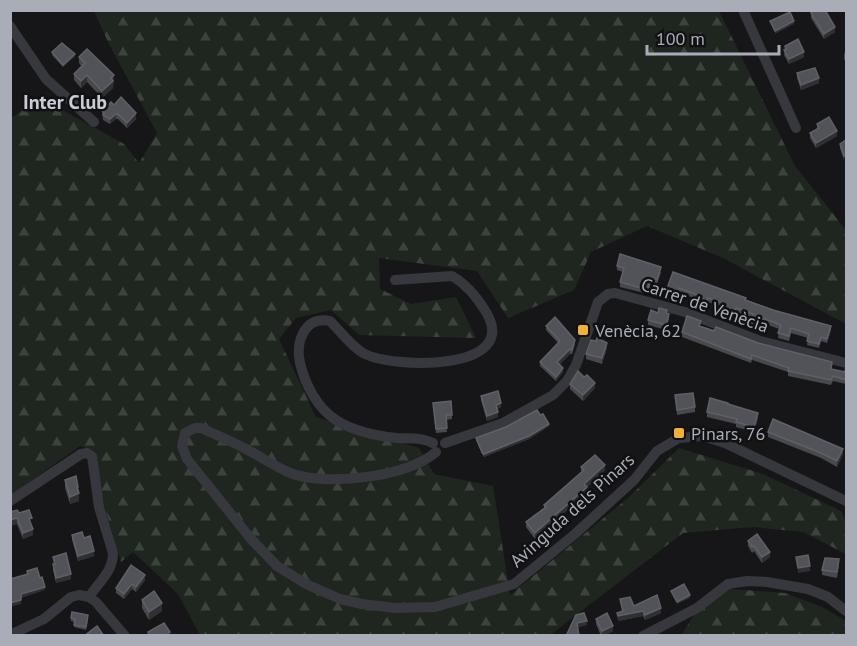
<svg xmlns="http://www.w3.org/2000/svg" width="857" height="646" viewBox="0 0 857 646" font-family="'PT Sans',sans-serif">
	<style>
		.forest { fill: url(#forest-firs) }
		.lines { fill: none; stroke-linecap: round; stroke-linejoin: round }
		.minor { stroke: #37383d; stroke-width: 10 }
		.wall { fill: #47494d }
		.shaded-wall { fill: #2f3033 }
		.building { fill: #525359; stroke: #5f6168; stroke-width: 1.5 }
		.poi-dot { fill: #f2b134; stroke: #111113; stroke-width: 2 }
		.labels { text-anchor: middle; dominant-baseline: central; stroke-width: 5; stroke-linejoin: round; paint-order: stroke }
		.street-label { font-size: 18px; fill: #a8adb8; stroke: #111113 }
		.poi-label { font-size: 18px; fill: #a8adb8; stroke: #111113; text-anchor: start }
		.neighbourhood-label { font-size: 20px; font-weight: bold; fill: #c9ccd4; stroke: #111113 }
	</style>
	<defs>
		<pattern id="forest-firs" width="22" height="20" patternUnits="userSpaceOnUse" patternTransform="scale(1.5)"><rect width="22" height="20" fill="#1e261f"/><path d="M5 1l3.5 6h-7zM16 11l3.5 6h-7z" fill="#3c433d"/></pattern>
	</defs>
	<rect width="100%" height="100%" fill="#161618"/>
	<g class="forest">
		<path d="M94 11H719L795 166 846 230V324L723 258 647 226 591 252 574 290 508 318 477 271 379 258 380 289 411 304 456 297 476 338 359 335 331 310 296 318 279 339 316 417 419 448 434 474 493 486 510 595 628 498 679 448 763 474 841 511 846 522V554L803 532 753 527 683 533 550 635H200L178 594 133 552 121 562 103 501 96 451 80 446 11 495V118L41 98 124 144 139 163 157 133 109 44Z"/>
		<path d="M730 589 785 593 822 607 846 621V635L681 636 695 613Z"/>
	</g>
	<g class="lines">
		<g class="minor">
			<path d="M743 10 796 128"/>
			<path d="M10 26 46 79 94 122"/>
			<path d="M395 280 452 276C466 284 477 297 486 312 522 372 391 369 363 353 351 346 340 331 330 321 305 315 295 342 300 363 305 384 317 408 336 420 353 431 377 436 397 438 410 439 421 437 433 443"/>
			<path d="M445 443 503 423 553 395 567 381 576 365 598 302 608 294 615 293 685 312 760 341 846 363"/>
			<path d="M436 452C408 477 328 486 293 474 277 468 263 458 248 450 233 442 217 435 201 428H195L185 433 182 446 187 459 251 539 277 566 306 584 340 599 362 604 395 608 435 607 514 584 575 534 634 480 657 451 679 438 702 436 725 443 846 501"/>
			<path d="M10 501 81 454 87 453 92 456 99 507 113 553C113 572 98 583 89 597"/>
			<path d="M10 635 44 619 71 597 79 595 89 597 96 602 125 636"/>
			<path d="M643 636 697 608 728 584 747 581 767 582 808 589 828 597 846 611"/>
		</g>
	</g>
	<g class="wall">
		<path d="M811 13 835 32 824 39 811 18Z"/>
		<path d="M785 46 804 57 789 64 784 55Z"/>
		<path d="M846 50V62L844 59V54Z"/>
		<path d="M52 52 75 56 63 67 52 55Z"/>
		<path d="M79 57 114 75 113 88 102 98 87 82 81 88 74 80V74L82 67 79 63Z"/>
		<path d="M797 73 819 83 801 90 797 78Z"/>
		<path d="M114 105 136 119 127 128 118 119H116L110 124 103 120 102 111Z"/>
		<path d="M817 124 837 136 816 148 810 138V133L817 129Z"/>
		<path d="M846 140 844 160 840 148V144Z"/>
		<path d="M617 266 661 272 657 284 651 282 648 294 620 287V282L623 272 617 270Z"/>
		<path d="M673 272 746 300 831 330 827 343 821 341 819 348 807 345 808 338 791 333 789 341 778 338 779 329 763 323 760 333 750 329V324L752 318 736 312 732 322 722 318V314L724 308 708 302 705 312 694 308 696 299 679 292 676 302 665 299V294Z"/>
		<path d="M658 313H667L669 319 666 330 648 325V320Z"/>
		<path d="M546 326 575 344 572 354H570L560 364 563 372 556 381 540 366V362L558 343 546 330Z"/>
		<path d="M701 326 758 343 832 369 845 372 846 365V384L833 381 831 385 788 376V372L752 360 751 363 682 337V332Z"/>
		<path d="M596 341 607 348 602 364 586 359V354Z"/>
		<path d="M584 377 595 388 583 401 570 389V384Z"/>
		<path d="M675 395 695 407V412L677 415Z"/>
		<path d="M481 396 501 407 497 409 498 417 487 421 481 400Z"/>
		<path d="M451 401 452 419 446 420 447 432 436 433 433 407Z"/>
		<path d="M728 404 758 418 754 432 736 427V424L707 417V412Z"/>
		<path d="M549 426 529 439 484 457 482 454 476 440V438Z"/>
		<path d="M768 432 843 454 837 467 821 458 768 437Z"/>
		<path d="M581 467 605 470 587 487V492L535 539 526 527V522L544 508V505L581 472Z"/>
		<path d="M65 480 78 487 79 501 70 504 65 488Z"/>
		<path d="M19 513 32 525H31L33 535 23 539 17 524 10 526Z"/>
		<path d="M72 535 84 538 94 556 78 561 72 540Z"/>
		<path d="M748 541 770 557 762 563 754 551 752 553 748 546Z"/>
		<path d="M53 557 71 579 56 583 53 570V564H54Z"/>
		<path d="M839 564 837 578 822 575V570Z"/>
		<path d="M145 580 136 592 132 589 124 599 116 593V588Z"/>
		<path d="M620 599 634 606 661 613 645 620 643 616 618 621 617 613 622 611Z"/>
		<path d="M142 600 162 611 149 620 142 608Z"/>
		<path d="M71 618H88L86 630 74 627V622L71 621Z"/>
		<path d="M596 619 613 631 604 636H601L596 624Z"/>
	</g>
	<g class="shaded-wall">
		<path d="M794 21V24L775 34V31Z"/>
		<path d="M835 27V32L824 39V34Z"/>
		<path d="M804 52V57L789 64V59Z"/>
		<path d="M75 54V56L63 67V65Z"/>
		<path d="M87 75V82L81 88V81Z"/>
		<path d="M114 75 113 88 102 98V91L111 78Z"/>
		<path d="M819 78V83L801 90V85Z"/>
		<path d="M136 113V119L127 128V123Z"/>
		<path d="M116 114V119L110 124V119Z"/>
		<path d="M837 131V136L816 148V143Z"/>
		<path d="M736 308V312L732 322V318Z"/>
		<path d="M831 326V330L827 343V339Z"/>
		<path d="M607 343V348L602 364V358Z"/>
		<path d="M570 349V354L557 367V362Z"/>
		<path d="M563 368V372L556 381V377Z"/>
		<path d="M595 383V388L583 401V395Z"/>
		<path d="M501 403V407L496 409V405Z"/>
		<path d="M498 412V417L487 421V416Z"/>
		<path d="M758 413V418L754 432V427Z"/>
		<path d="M549 424V426L529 439 484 457V454Z"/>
		<path d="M843 449V454L837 467V461Z"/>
		<path d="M605 465V470L584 489V484Z"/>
		<path d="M587 487V492L535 539V533Z"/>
		<path d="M79 493V501L70 504V497Z"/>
		<path d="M17 518V524L10 526V520Z"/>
		<path d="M33 529V535L23 539V533Z"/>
		<path d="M94 551V556L78 561V556Z"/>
		<path d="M770 552V557L762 563V557Z"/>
		<path d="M810 566V571L798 573V568Z"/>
		<path d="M71 574V579L56 583V578Z"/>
		<path d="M145 575V580L136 592V587Z"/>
		<path d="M132 584V589L124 599V594Z"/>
		<path d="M45 587V590L21 598V594Z"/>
		<path d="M690 595V598L677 604V602Z"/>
		<path d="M21 600V604L10 607V603Z"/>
		<path d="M162 603V611L149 620V612Z"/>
		<path d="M661 608V613L645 620V615Z"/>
		<path d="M643 611V616L618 621V616Z"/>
		<path d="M587 621V625L577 628V623Z"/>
		<path d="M613 626V631L604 636H602V631Z"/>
	</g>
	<g class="building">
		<path d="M815 10H825L835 27 824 34 811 13Z"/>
		<path d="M790 12 794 21 775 31 770 21Z"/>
		<path d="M798 39 804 52 789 59 784 50 786 49 785 46Z"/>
		<path d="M62 43 75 54 63 65 52 52Z"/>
		<path d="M87 49 114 75 111 78 113 81 102 91 87 75 81 81 74 74 85 63 79 57Z"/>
		<path d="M815 68 819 78 801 85 797 73Z"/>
		<path d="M121 97 136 113 127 123 118 114H116L110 119 103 115 104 113 102 111 111 102 114 105Z"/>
		<path d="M829 117 837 131 816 143 810 133 819 128 817 124Z"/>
		<path d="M846 140V155L844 156 840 144Z"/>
		<path d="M620 254 661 267 657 280 651 278 648 290 620 282 624 268 617 266Z"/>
		<path d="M673 272 746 298 745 300 773 310 831 326 827 339 821 337 819 344 807 341 809 334 791 328 789 336 778 333 781 325 763 318 760 328 750 324 753 314 736 308 732 318 722 314 725 304 708 298 705 307 694 303 697 295 679 288 676 297 665 294Z"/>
		<path d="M659 308 667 310 666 313 669 314 666 325 648 320 651 310 658 313Z"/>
		<path d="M687 316 701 321 699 326 714 331 716 327 758 343 832 362 831 369 845 372 846 365V380L833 376 831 380 788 371 789 368 752 355 751 359 682 332Z"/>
		<path d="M555 317 575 340 572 350 570 349 557 362 563 368 556 377 540 362 560 341 546 326Z"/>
		<path d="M597 338 607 343 602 358 586 354 591 340 596 341Z"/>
		<path d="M578 371 584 377 587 375 595 383 583 395 570 384Z"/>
		<path d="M498 391 501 403 496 405 498 412 487 416 481 396Z"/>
		<path d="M693 393 695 407 677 410 675 395Z"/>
		<path d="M710 398 728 403V404L758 413 754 427 736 422 737 419 707 412Z"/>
		<path d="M451 401 452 415H446L447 428 436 429 433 403Z"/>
		<path d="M537 410 540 415 543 414 549 424 529 436 484 454 482 452 476 438 506 427Z"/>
		<path d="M773 419 843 449 837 461 821 453 768 432Z"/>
		<path d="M595 455 605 465 584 484 587 487 535 533 526 522 546 507 544 505 584 470 581 467Z"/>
		<path d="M76 476 78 487H77L79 493 70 497 65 480Z"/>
		<path d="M17 510 19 513 29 510 32 518 29 519 33 529 23 533 17 518 10 520V512Z"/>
		<path d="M82 532 84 538 90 536 94 551 78 556 72 535Z"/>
		<path d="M757 534 770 552 762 557 754 546 752 547 748 541Z"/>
		<path d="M66 553 71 574 56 578 53 564H55L53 557Z"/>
		<path d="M808 555 810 566 798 568 796 557Z"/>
		<path d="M825 558 839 559 837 572 822 570Z"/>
		<path d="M131 565 145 575 136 587 132 584 124 594 116 588Z"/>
		<path d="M37 568 40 578 42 577 45 587 21 594V600L10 603V579L28 574 27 571Z"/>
		<path d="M684 584 690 595 677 602 671 591Z"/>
		<path d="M154 591 162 603 149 612 142 600Z"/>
		<path d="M657 595 661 608 645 615 643 611 618 616 617 613 623 611 620 599 630 597 634 606Z"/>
		<path d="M72 612 88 615 86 627 74 625 75 619 71 618Z"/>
		<path d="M584 613 587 621 577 623 579 636H566L576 615Z"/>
		<path d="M607 613 613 626 602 631 596 619Z"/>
		<path d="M164 623 170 632 165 636H150L148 632Z"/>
		<path d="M97 626 104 636H84Z"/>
	</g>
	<g class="poi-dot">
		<rect x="577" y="324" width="12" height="12" rx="3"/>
		<rect x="673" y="427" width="12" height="12" rx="3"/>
	</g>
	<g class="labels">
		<g class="street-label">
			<text transform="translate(705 305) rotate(19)">Carrer de Venècia</text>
			<text transform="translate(572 510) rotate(-42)">Avinguda dels Pinars</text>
		</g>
		<g class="poi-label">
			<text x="595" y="330">Venècia, 62</text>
			<text x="691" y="433">Pinars, 76</text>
		</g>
		<g class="neighbourhood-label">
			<text x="65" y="102">Inter Club</text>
		</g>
	</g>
	<rect width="857" height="646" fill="none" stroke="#a8adb8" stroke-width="24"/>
	<path d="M647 45v9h132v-9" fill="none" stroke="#a8adb8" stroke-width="3"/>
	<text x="656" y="45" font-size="18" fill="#a8adb8" stroke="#111113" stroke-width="4.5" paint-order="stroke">100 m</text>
</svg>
